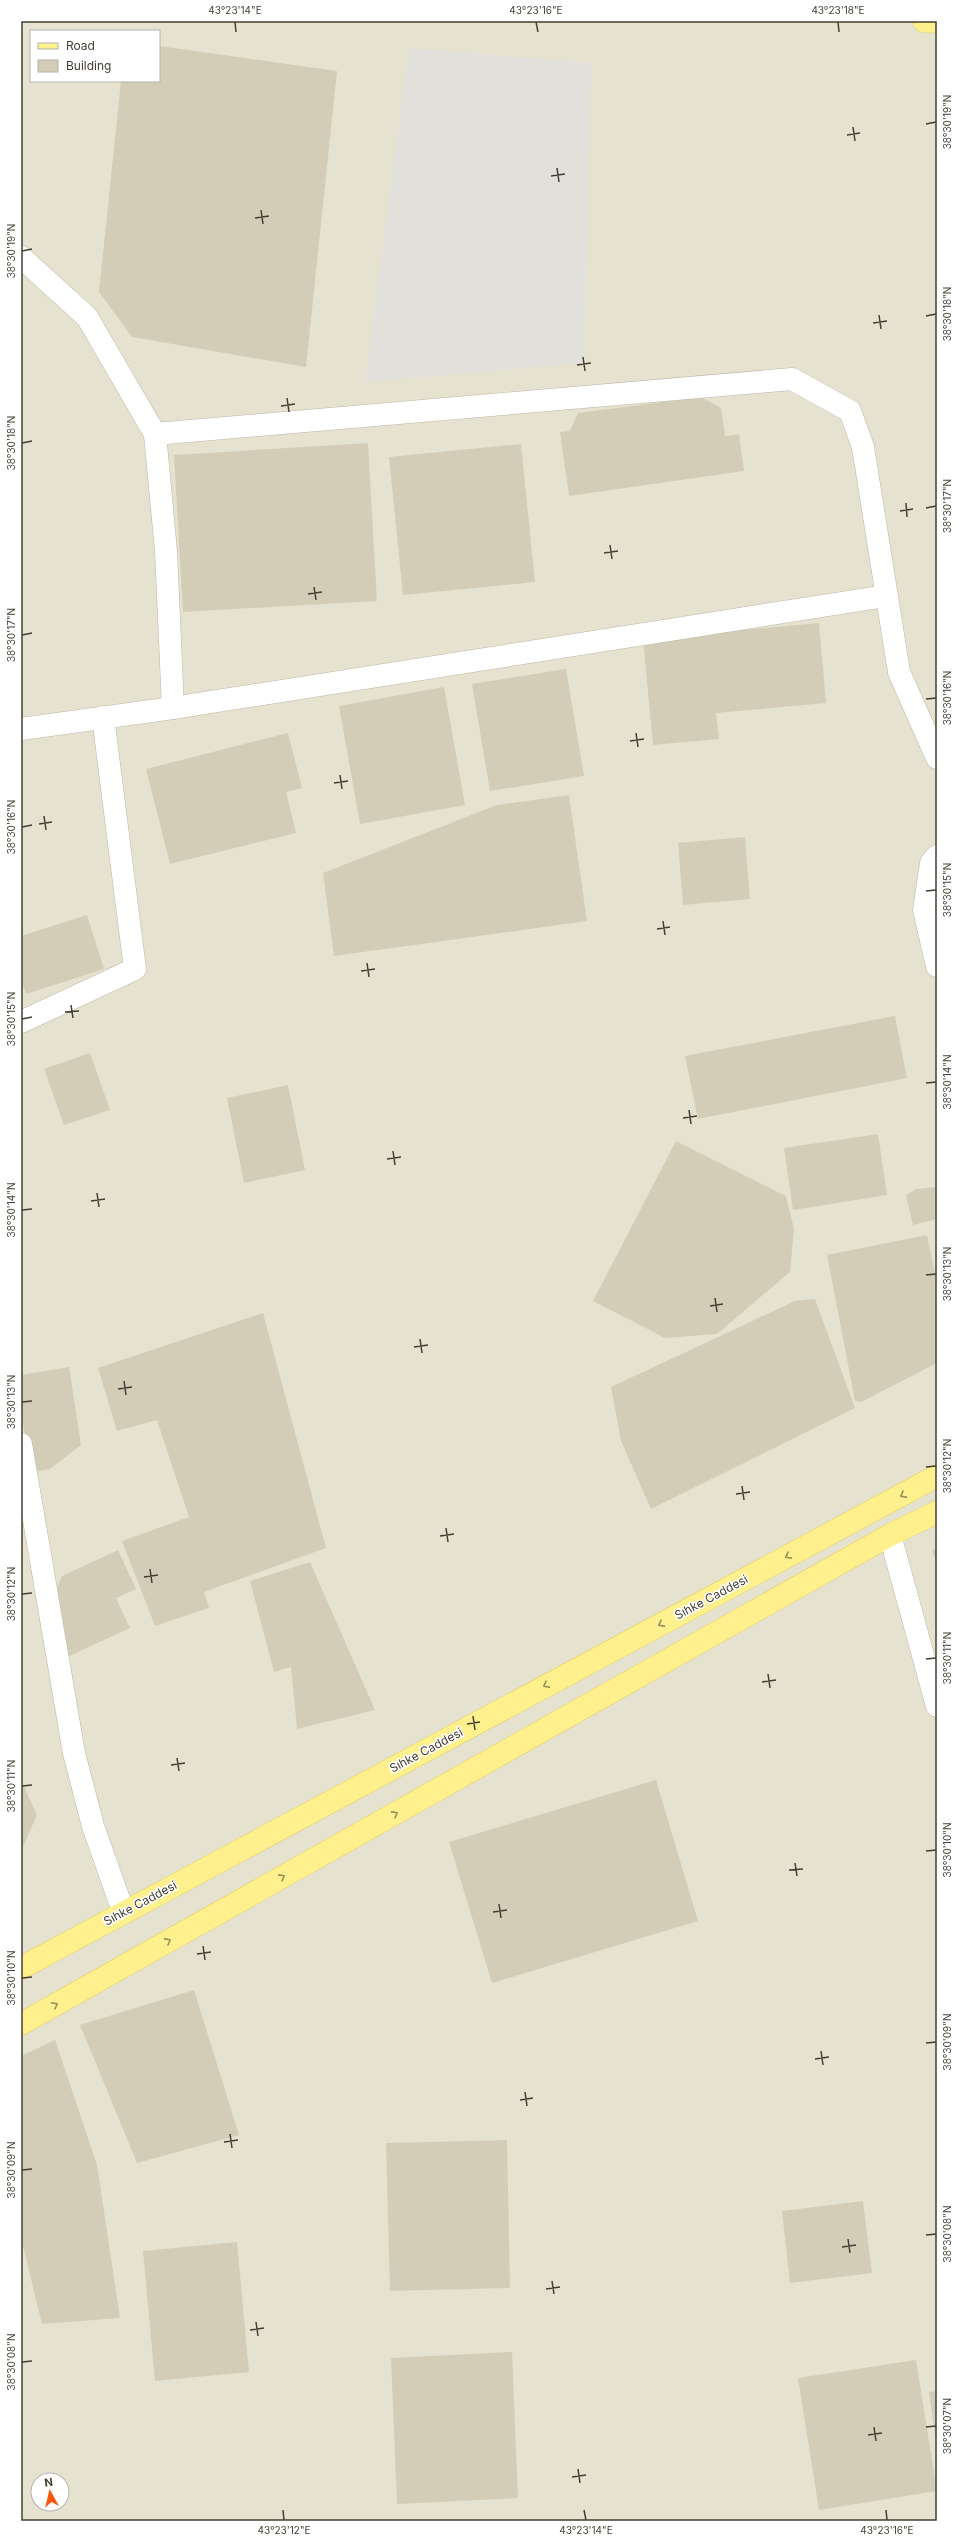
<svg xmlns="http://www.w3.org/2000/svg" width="958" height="2542" viewBox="0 0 958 2542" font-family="Inter,sans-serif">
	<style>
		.residential { fill: #e6e2d0; fill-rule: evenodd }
		.parking { fill: #e2e0db }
		.building { fill: #d3cdb8 }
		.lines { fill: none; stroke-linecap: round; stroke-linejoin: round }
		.minor-casing { stroke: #bdb8a5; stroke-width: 23 }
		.major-casing { stroke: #e4d05e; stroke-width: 23 }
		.minor { stroke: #fff; stroke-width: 22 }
		.major { stroke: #fff08e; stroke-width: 22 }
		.oneway { stroke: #988f5c }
		.ticks { fill: none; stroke: #433f33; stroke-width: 1.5 }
		.labels { text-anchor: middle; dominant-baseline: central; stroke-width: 3; stroke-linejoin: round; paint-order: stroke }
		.street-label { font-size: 12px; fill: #433f33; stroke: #fff }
		.neatline { fill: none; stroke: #433f33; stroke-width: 1.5 }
		.ticks-label { font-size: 10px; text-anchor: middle; fill: #433f33 }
	</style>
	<rect width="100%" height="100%" fill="#f1efe2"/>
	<path class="residential" d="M21 21H937V2521H21ZM31 31H159V81H31ZM38 2480H62V2504H38Z"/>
	<path class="parking" d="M409 48 591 63 584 363 365 382Z"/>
	<g class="building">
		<path d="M159 46 337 71 306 367 132 337 99 292 121 81H159Z"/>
		<path d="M701 397 721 408 725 436 739 434 744 471 569 496 560 432 570 431 578 413Z"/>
		<path d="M368 443 377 601 183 612 174 455Z"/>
		<path d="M521 444 535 582 403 595 389 457Z"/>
		<path d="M819 623 826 703 716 713 719 739 653 745 643 639Z"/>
		<path d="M566 669 584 776 490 791 472 684Z"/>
		<path d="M444 687 465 805 360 824 339 706Z"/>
		<path d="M288 733 302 788 286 792 296 833 170 864 146 769Z"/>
		<path d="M569 795 587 921 334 956 323 873 497 805Z"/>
		<path d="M745 837 750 899 683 905 678 843Z"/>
		<path d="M87 915 104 969 26 994 21 979V936Z"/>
		<path d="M895 1016 907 1078 698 1119 685 1056Z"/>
		<path d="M90 1053 110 1110 64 1125 44 1069Z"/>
		<path d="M288 1085 305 1170 244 1183 227 1098Z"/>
		<path d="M878 1134 887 1195 793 1210 784 1148Z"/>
		<path d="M676 1141 786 1196 794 1229 790 1272 717 1334 665 1338 593 1301Z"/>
		<path d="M937 1187V1219L913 1225 906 1195 916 1189Z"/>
		<path d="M927 1235 937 1284V1363L861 1402 855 1401 827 1255Z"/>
		<path d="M815 1299 855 1408 651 1509 621 1441 611 1387 795 1301Z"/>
		<path d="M263 1313 326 1548 204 1592 209 1608 155 1626 122 1541 189 1517 157 1420 117 1431 98 1368Z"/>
		<path d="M69 1367 81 1445 50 1469 30 1472 21 1408V1375Z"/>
		<path d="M937 1548V1564L932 1550Z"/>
		<path d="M118 1550 136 1589 116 1598 130 1628 65 1658 54 1596 62 1576Z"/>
		<path d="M310 1562 375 1710 297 1729 291 1667 274 1672 250 1581Z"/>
		<path d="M21 1780 37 1815 21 1851Z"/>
		<path d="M656 1780 698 1921 492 1983 449 1842Z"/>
		<path d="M194 1990 239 2135 137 2163 80 2025Z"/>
		<path d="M55 2040 97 2165 120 2318 42 2324 21 2238V2056Z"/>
		<path d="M507 2140 510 2288 390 2291 386 2143Z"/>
		<path d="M863 2201 872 2273 790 2283 782 2211Z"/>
		<path d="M237 2242 249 2372 155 2381 143 2251Z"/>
		<path d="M512 2352 518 2498 397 2504 391 2358Z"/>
		<path d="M916 2360 937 2491 819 2510 798 2378Z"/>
		<path d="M937 2391V2442H936L929 2392Z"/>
	</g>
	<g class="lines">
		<defs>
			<g id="minor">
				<path d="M21 257 87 317 155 434 792 379 850 411 863 447 899 672 937 758"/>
				<path d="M155 434 166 551 173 708"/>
				<path d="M21 729 173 708 886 596"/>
				<path d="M937 856 931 863 924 910 937 966"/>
				<path d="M21 1022 135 969 103 717"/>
				<path d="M21 1444 74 1753 93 1826 123 1911"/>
				<path d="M890 1535 937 1706"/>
			</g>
			<g id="major">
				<path d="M924 21 937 22"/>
				<path d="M21 1968 937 1476"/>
				<path d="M21 2024 890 1535 937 1512"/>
			</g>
		</defs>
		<use href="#minor" class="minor-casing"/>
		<use href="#major" class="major-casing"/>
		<use href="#minor" class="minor"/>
		<use href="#major" class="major"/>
	</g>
	<defs><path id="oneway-chevron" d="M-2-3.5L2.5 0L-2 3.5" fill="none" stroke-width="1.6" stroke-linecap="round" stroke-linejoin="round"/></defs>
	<g class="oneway">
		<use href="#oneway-chevron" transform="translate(903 1495) rotate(152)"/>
		<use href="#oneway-chevron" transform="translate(788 1556) rotate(152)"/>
		<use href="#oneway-chevron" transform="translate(661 1624) rotate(152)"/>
		<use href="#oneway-chevron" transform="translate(546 1685) rotate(152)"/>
		<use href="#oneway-chevron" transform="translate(395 1814) rotate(-29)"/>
		<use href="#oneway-chevron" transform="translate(282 1877) rotate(-29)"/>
		<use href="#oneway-chevron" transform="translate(168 1941) rotate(-29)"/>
		<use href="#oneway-chevron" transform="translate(55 2005) rotate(-29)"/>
	</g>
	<path class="ticks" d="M235 22 236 32M536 22 538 32M838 22 839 32M926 124 936 122M853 127 855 141M847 135 860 133M557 168 559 182M551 176 565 174M261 210 263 224M255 218 269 216M22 251 32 249M879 315 881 329M926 316 936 314M873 323 887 321M583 357 585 371M577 365 591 363M287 398 289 412M281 406 295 404M22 443 32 441M906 503 907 517M926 508 936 506M900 511 913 509M610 545 612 559M604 553 618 551M314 587 316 600M308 594 322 592M22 635 32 633M926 699 936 698M636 733 638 747M630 741 644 739M340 775 342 789M334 783 348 781M44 816 46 830M39 824 52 822M22 827 32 825M926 891 936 890M663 921 665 935M657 929 670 927M367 963 369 977M361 971 375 969M71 1005 73 1018M65 1012 79 1011M22 1019 32 1017M926 1083 936 1082M689 1110 691 1124M683 1118 697 1116M393 1151 395 1165M387 1159 401 1157M97 1193 99 1207M91 1201 105 1199M22 1210 32 1209M926 1275 936 1274M715 1298 717 1312M710 1306 723 1304M420 1339 422 1353M414 1347 428 1345M124 1381 126 1395M118 1389 132 1387M22 1402 32 1401M926 1467 936 1466M742 1486 744 1500M736 1494 750 1492M446 1528 448 1542M440 1536 454 1534M150 1569 152 1583M144 1577 158 1575M22 1594 32 1593M926 1659 936 1658M768 1674 770 1688M762 1682 776 1680M473 1716 475 1730M467 1724 480 1722M177 1758 179 1771M171 1765 185 1763M22 1786 32 1785M926 1851 936 1850M795 1863 797 1876M789 1870 803 1869M499 1904 501 1918M493 1912 507 1910M203 1946 205 1960M197 1954 211 1952M22 1978 32 1977M926 2043 936 2042M821 2051 823 2065M815 2059 829 2057M525 2092 527 2106M520 2100 533 2098M230 2134 232 2148M224 2142 238 2140M22 2170 32 2169M926 2235 936 2234M848 2239 850 2253M842 2247 856 2245M552 2281 554 2294M546 2289 560 2287M256 2322 258 2336M250 2330 264 2328M22 2362 32 2361M874 2427 876 2441M926 2427 936 2426M868 2435 882 2433M578 2469 580 2483M572 2477 586 2475M283 2510 284 2520M584 2510 586 2520M886 2510 887 2520"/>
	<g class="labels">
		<g class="street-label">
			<text transform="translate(711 1597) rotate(-28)">Sıhke Caddesi</text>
			<text transform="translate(426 1750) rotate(-28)">Sıhke Caddesi</text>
			<text transform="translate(140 1903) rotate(-28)">Sıhke Caddesi</text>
		</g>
	</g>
	<rect width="958" height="2542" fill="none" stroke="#ffffff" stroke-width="44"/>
	<rect x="30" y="30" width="130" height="52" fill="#ffffff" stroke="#b4b2ad"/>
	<rect x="38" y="43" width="20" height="6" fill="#fff08e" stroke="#b4b2ad"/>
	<text x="66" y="50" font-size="12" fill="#433f33">Road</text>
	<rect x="38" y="60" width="20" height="12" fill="#d3cdb8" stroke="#b4b2ad"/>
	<text x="66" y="70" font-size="12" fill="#433f33">Building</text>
	<g transform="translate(50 2492) rotate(352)"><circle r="19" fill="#ffffff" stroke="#b4b2ad"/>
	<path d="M0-3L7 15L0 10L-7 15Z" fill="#fc570f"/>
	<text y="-6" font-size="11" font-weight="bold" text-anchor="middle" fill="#433f33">N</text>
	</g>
	<rect x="22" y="22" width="914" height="2498" class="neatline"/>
	<g class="ticks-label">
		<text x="235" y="14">43°23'14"E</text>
		<text x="536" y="14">43°23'16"E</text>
		<text x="838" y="14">43°23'18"E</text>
		<text transform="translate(947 122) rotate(-90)" y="4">38°30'19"N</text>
		<text transform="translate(11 251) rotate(-90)" y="4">38°30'19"N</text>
		<text transform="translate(947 314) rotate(-90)" y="4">38°30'18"N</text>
		<text transform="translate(11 443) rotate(-90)" y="4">38°30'18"N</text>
		<text transform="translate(947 506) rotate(-90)" y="4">38°30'17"N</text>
		<text transform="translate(11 635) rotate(-90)" y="4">38°30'17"N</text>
		<text transform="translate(947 698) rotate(-90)" y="4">38°30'16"N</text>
		<text transform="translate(11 827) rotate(-90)" y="4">38°30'16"N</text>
		<text transform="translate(947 890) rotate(-90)" y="4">38°30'15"N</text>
		<text transform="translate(11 1019) rotate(-90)" y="4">38°30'15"N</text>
		<text transform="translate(947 1082) rotate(-90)" y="4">38°30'14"N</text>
		<text transform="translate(11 1210) rotate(-90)" y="4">38°30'14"N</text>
		<text transform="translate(947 1274) rotate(-90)" y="4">38°30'13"N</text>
		<text transform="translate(11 1402) rotate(-90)" y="4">38°30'13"N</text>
		<text transform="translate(947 1466) rotate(-90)" y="4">38°30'12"N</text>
		<text transform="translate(11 1594) rotate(-90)" y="4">38°30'12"N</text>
		<text transform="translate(947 1658) rotate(-90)" y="4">38°30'11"N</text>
		<text transform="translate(11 1786) rotate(-90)" y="4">38°30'11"N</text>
		<text transform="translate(947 1850) rotate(-90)" y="4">38°30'10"N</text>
		<text transform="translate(11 1978) rotate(-90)" y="4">38°30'10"N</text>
		<text transform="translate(947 2042) rotate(-90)" y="4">38°30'09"N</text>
		<text transform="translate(11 2170) rotate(-90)" y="4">38°30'09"N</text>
		<text transform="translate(947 2234) rotate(-90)" y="4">38°30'08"N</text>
		<text transform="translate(11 2362) rotate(-90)" y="4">38°30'08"N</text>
		<text transform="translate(947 2426) rotate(-90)" y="4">38°30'07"N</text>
		<text x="284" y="2534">43°23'12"E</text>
		<text x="586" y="2534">43°23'14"E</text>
		<text x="887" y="2534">43°23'16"E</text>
	</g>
</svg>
